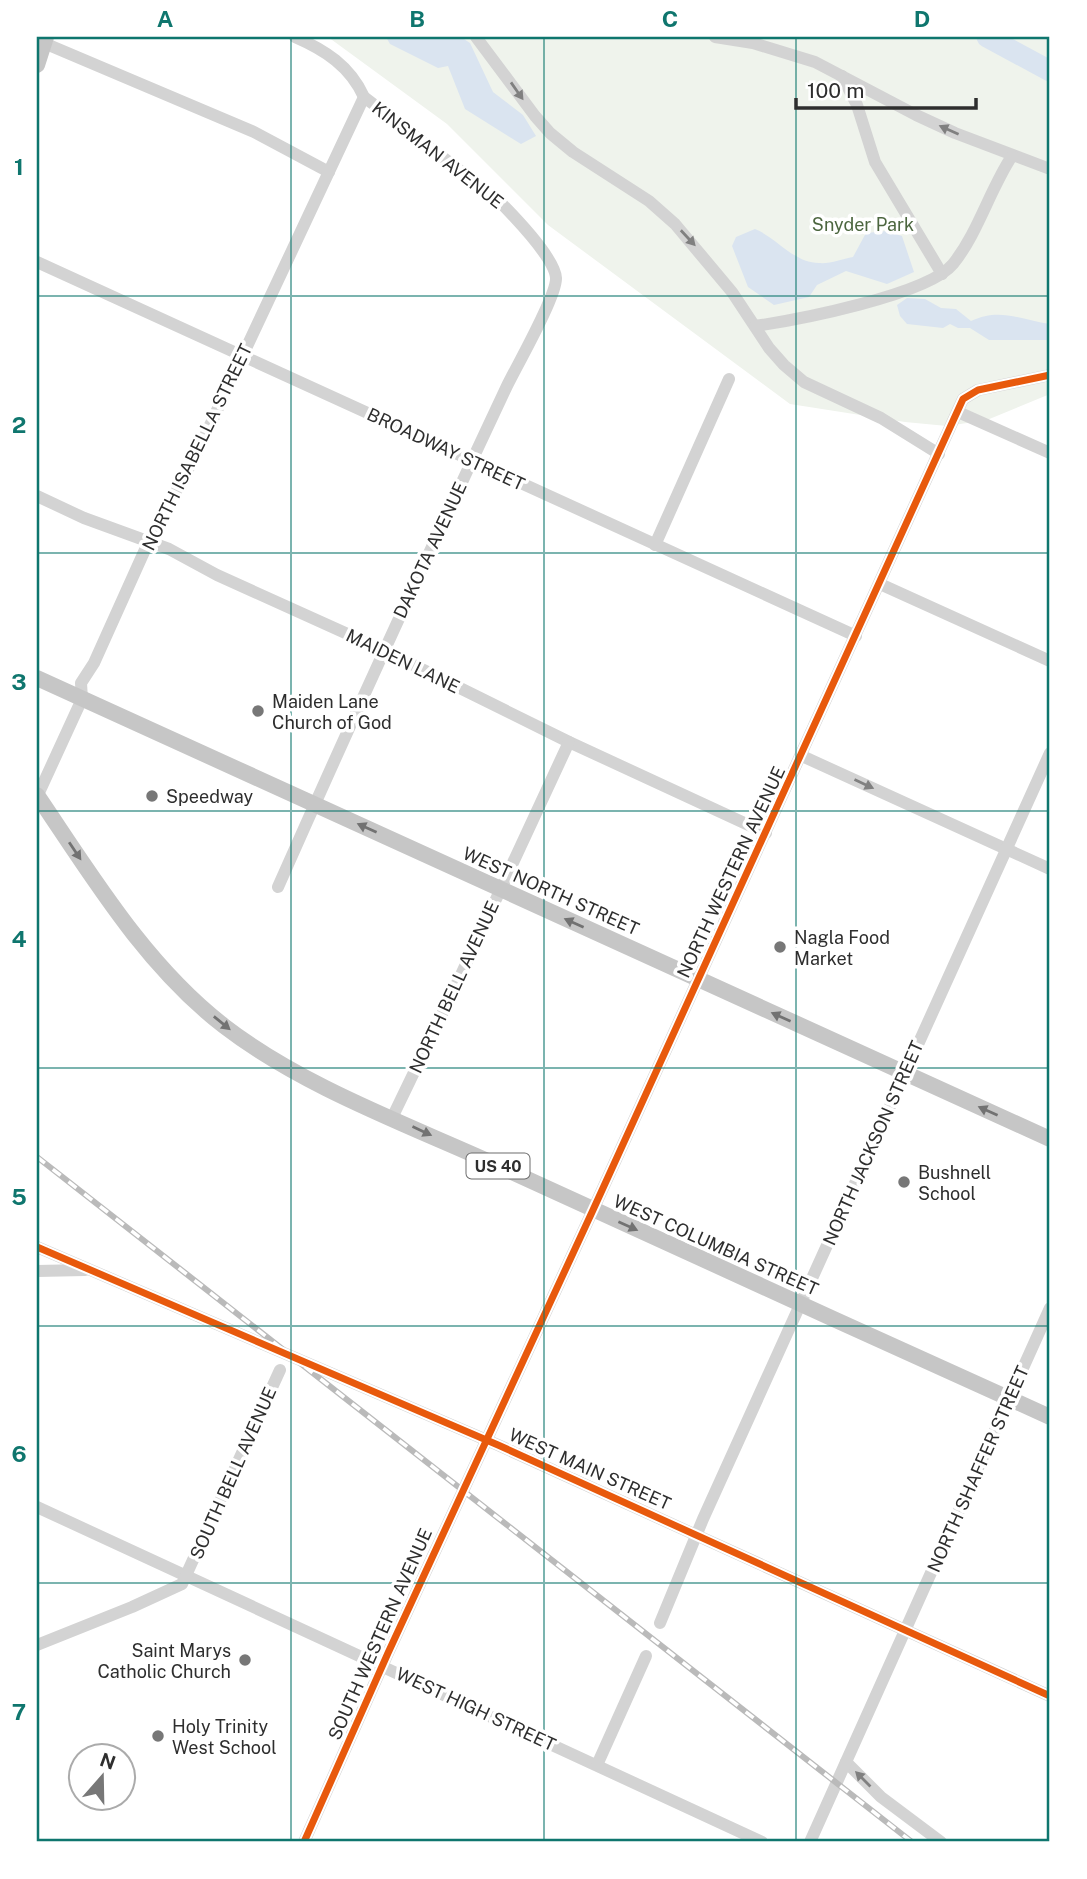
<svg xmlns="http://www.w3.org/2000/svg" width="1087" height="1879" viewBox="0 0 1087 1879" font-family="'Public Sans',sans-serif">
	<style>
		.green { fill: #eff3ec }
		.water { fill: #dae4f0 }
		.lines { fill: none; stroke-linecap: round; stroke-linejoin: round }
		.river { stroke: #dae4f0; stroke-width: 21 }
		.minor { stroke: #d3d3d3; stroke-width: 12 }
		.major { stroke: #c6c6c6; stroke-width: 16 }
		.rail-casing { stroke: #bababa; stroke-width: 6 }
		.rail { stroke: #fff; stroke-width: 3.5; stroke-dasharray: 10; stroke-linecap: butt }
		.cycleway-casing { stroke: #fff; stroke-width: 11 }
		.cycleway { stroke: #e8590c; stroke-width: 7 }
		.oneway { fill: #808080 }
		.oneway2 { fill: #727272 }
		.grid { fill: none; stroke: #0f766e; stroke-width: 2; stroke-opacity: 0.55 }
		.poi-dot { fill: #777; stroke: #fff; stroke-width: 2.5 }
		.labels { text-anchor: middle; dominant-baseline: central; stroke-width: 7; stroke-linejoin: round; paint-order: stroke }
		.shield { fill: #fff; stroke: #6d6d6d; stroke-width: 2 }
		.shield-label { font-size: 16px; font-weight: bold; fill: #2e2e2e }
		.street-label { font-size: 18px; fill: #2e2e2e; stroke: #fff }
		.park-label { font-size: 18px; fill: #4c663f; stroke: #fff }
		.poi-label { font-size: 18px; fill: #2e2e2e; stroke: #fff; text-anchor: start }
		.neatline { fill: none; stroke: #0f766e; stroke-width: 2.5 }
		.grid-label { font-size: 23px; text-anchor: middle; font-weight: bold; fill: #0f766e }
	</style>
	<rect width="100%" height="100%" fill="#fff"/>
	<path class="green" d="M328 37H1050V394L987 420 947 426 905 422 790 404 548 225 447 124Z"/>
	<g class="water">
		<path d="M386 37H461L470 43 493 92 523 115 536 136 521 144 465 109 448 66 438 68 390 44Z"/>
		<path d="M755 229C777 238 794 263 819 263 830 264 842 259 853 257L866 233 886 231 902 236 914 272 887 284 846 271 817 285 809 297 774 305 748 287 732 246 736 237Z"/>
		<path d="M907 298 925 299 941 308 956 309 971 321C1000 307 1021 320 1050 324V340H989L970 328H958L950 324 943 328 907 324 900 316 897 305Z"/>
	</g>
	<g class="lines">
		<path class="river" d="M987 37 1050 71"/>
		<g class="minor">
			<path d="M476 37 535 116 550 133 573 152 649 201 675 224 732 292 769 348 784 365 804 382 881 418 939 454"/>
			<path d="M715 37 753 43 815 62 916 115 955 133 1050 169"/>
			<path d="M44 43 254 132 329 172"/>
			<path d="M842 76 857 105 875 162 942 274"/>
			<path d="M37 262 856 636"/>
			<path d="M755 326C796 320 928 295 953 264 978 233 990 189 1012 156"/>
			<path d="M958 412 1050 453"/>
			<path d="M37 496 84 518 169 549 217 575 383 650 569 742 766 833"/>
			<path d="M655 545 729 379"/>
			<path d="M880 584 1050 661"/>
			<path d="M802 756 1050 869"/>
			<path d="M37 797 82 699 81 683 94 663 148 543 197 453 364 97"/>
			<path d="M278 887C352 720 428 554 506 388 516 367 557 296 556 278 555 258 510 212 496 198L364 97C350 66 325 50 295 37"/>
			<path d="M392 1118 459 979 569 742"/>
			<path d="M37 1247 498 1445 1050 1696"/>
			<path d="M37 1271 85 1270"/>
			<path d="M37 1507 762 1842"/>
			<path d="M660 1623 703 1519 1050 753"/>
			<path d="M37 1645 132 1607 182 1584 280 1370"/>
			<path d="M846 1762 881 1797 941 1842"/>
			<path d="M597 1765 646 1656"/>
			<path d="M304 1842 388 1653 593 1210 963 399 978 390 1050 375"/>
			<path d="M810 1842 1050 1308"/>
		</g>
		<g class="major">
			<path d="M37 65 46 37"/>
			<path d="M37 678 1050 1139"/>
			<path d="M37 795C92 876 145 965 224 1026 303 1087 409 1125 501 1167 683 1251 867 1334 1050 1417"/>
		</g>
		<defs>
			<path id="rail" d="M37 1157 912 1842"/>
		</defs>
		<use href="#rail" class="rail-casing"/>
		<use href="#rail" class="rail"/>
		<defs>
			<g id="cycleway">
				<path d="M37 1247 498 1445 1050 1696"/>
				<path d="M304 1842 388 1653 593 1210 963 399 978 390 1050 375"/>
			</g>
		</defs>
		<use href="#cycleway" class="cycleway-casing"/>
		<use href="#cycleway" class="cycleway"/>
	</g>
	<defs><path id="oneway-solid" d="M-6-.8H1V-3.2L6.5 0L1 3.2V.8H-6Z" transform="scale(1.75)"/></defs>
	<g class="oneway">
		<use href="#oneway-solid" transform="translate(517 91) rotate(55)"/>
		<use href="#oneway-solid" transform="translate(949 130) rotate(-156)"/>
		<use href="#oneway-solid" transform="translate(688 238) rotate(47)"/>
		<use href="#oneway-solid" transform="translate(864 784) rotate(25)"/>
		<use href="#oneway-solid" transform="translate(863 1779) rotate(-135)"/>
	</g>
	<g class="oneway2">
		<use href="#oneway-solid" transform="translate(367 828) rotate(-156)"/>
		<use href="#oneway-solid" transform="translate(75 851) rotate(56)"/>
		<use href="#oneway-solid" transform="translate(574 923) rotate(-156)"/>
		<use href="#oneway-solid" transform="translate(781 1017) rotate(-156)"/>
		<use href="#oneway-solid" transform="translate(222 1023) rotate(39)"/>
		<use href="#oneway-solid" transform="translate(988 1111) rotate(-156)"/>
		<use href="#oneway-solid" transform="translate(422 1131) rotate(25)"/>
		<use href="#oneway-solid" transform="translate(628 1226) rotate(24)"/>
	</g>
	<path class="grid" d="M291 37V1842M544 37V1842M796 37V1842M37 296H1050M37 553H1050M37 811H1050M37 1068H1050M37 1326H1050M37 1583H1050"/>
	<g class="poi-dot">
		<circle cx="258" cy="711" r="7"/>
		<circle cx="152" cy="796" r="7"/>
		<circle cx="780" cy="947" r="7"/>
		<circle cx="904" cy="1182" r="7"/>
		<circle cx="245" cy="1660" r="7"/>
		<circle cx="158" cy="1736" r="7"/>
	</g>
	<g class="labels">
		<rect class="shield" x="466.5" y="1153.5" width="63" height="25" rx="5"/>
		<g class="shield-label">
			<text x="498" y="1166">US 40</text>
		</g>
		<g class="street-label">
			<text transform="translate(438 155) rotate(38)">KINSMAN AVENUE</text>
			<text transform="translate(197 447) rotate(-64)">NORTH ISABELLA STREET</text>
			<text transform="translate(446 449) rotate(25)">BROADWAY STREET</text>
			<text transform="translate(430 550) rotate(-65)">DAKOTA AVENUE</text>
			<text transform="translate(403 661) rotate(26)">MAIDEN LANE</text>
			<text transform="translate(731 872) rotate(-65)">NORTH WESTERN AVENUE</text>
			<text transform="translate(551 891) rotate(24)">WEST NORTH STREET</text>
			<text transform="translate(454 987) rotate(-65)">NORTH BELL AVENUE</text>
			<text transform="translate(873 1143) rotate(-66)">NORTH JACKSON STREET</text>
			<text transform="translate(716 1245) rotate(24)">WEST COLUMBIA STREET</text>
			<text transform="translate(590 1469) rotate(24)">WEST MAIN STREET</text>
			<text transform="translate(978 1469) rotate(-66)">NORTH SHAFFER STREET</text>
			<text transform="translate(233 1473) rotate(-66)">SOUTH BELL AVENUE</text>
			<text transform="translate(380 1634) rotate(-66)">SOUTH WESTERN AVENUE</text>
			<text transform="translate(476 1709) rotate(25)">WEST HIGH STREET</text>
		</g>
		<g class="park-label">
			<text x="863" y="224">Snyder Park</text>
		</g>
		<g class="poi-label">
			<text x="272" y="701">Maiden Lane<tspan x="272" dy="21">Church of God</tspan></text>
			<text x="166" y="796">Speedway</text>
			<text x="794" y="937">Nagla Food<tspan x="794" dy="21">Market</tspan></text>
			<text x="918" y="1172">Bushnell<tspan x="918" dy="21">School</tspan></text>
			<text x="231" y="1650" text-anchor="end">Saint Marys<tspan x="231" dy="21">Catholic Church</tspan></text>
			<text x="172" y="1726">Holy Trinity<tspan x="172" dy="21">West School</tspan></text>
		</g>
	</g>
	<rect width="1087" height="1879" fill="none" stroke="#ffffff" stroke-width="77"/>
	<g transform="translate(102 1777) rotate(20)"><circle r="33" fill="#ffffff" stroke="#ababab" stroke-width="2"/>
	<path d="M0-5L12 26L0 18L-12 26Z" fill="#777777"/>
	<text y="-10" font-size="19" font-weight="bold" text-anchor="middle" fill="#2e2e2e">N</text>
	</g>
	<path d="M796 98v10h180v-10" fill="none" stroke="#2e2e2e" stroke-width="3.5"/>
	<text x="807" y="98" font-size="21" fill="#2e2e2e" stroke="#ffffff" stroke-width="5" paint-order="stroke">100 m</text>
	<rect x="38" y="38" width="1010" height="1802" class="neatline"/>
	<g class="grid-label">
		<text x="165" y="27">A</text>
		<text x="417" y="27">B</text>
		<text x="670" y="27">C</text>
		<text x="922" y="27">D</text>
		<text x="19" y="175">1</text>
		<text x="19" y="433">2</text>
		<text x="19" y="690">3</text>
		<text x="19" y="947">4</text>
		<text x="19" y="1205">5</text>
		<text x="19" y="1462">6</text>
		<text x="19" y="1720">7</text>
	</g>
</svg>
